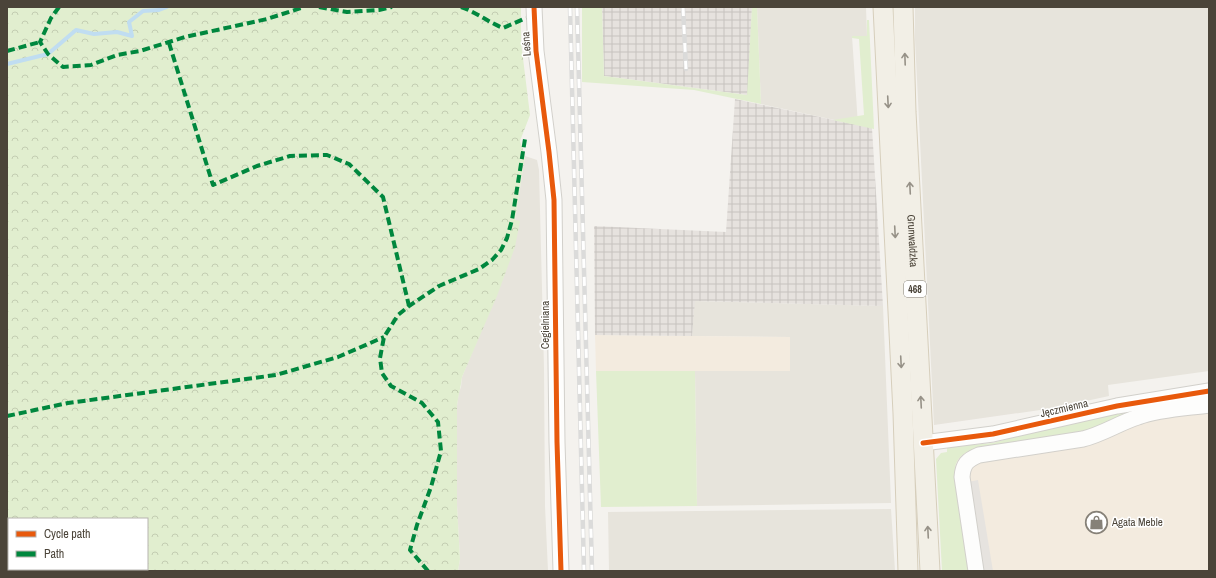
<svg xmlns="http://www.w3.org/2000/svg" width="1216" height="578" viewBox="0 0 1216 578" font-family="'Archivo Narrow',sans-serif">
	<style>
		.residential { fill: #e7e4dc }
		.commercial { fill: #f3ebdf }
		.industrial { fill: url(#industrial-grid) }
		.green { fill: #e1eecf }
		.forest { fill: url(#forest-crowns); fill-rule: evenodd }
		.parking { fill: #e6e3df }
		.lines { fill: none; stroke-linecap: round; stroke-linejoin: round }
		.stream { stroke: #c0ddf1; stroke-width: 4 }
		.minor-casing { stroke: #d2d0cb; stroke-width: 17 }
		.major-casing { stroke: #d6cebb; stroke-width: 21 }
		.minor { stroke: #fdfdfc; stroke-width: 15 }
		.major { stroke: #f2efe6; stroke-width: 19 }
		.rail-casing { stroke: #dbdbda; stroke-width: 4.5 }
		.rail { stroke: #fff; stroke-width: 3; stroke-dasharray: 9; stroke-linecap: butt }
		.quiet { stroke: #00873e; stroke-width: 4; stroke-dasharray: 8 4; stroke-linecap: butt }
		.cycleway-casing { stroke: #fff; stroke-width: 8 }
		.cycleway { stroke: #e8590c; stroke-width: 5 }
		.oneway { stroke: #969187 }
		.labels { text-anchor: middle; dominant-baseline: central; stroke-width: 3; stroke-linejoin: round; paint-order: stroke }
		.shield { fill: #fff; stroke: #817c74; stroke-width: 1 }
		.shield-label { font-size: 10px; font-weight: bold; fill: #4b4439 }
		.street-label { font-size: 11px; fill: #4b4439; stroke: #fff }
		.poi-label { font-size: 11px; fill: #4b4439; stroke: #fff; text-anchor: start }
	</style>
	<defs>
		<pattern id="industrial-grid" width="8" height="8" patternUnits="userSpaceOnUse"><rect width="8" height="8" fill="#e6e2de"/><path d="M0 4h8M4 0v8" fill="none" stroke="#c7c3bf"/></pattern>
		<pattern id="forest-crowns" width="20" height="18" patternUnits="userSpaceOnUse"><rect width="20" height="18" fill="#e1eecf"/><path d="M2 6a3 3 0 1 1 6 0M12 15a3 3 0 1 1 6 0" fill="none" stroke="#c3cdb2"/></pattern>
	</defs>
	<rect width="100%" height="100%" fill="#f4f2ee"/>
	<g class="residential">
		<path d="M757 7H866L867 36H852L858 125 761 104Z"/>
		<path d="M915 7H1209V371L1108 385 1109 396 1054 408 934 425 915 39Z"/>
		<path d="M525 156 537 160 539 170 544 368 545 506 548 571H458L460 559 457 505V406L459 392 461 387 462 377 505 273 519 221H515Z"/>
		<path d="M694 301 883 306 891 503 697 506 695 371H789L790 337 692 336Z"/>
		<path d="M891 509 895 571H609L608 512Z"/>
	</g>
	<g class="commercial">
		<path d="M595 335 790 337V371H596Z"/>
		<path d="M1209 400V571H970L955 467 958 458 965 452 974 449Z"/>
	</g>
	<g class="industrial">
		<path d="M602 7H752L748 95 604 76Z"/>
		<path d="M735 99 872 128 883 306 695 301 692 336 595 335 594 226 726 232Z"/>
	</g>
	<g class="green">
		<path d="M582 7H602L604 76 747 95 752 7H757L761 104 694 90 582 82Z"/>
		<path d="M867 20H869L874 129 833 120 864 115 859 39 852 38V36H867Z"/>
		<path d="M596 371H695L697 506 601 507Z"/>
		<path d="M1209 397 1087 432 974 449C964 453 958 456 955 467L970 571H942L936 459 941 453 947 452V447L993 443 1057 425 1126 410Z"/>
	</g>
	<path class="forest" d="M7 7H521V42L530 115 520 141 525 156 515 220 520 221 515 247 497 296 462 377C461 387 458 396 457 406V505L460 559 458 571H7ZM9 519H147V569H9Z"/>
	<path class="parking" d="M978 480 993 571H982L968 482Z"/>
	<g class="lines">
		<path class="stream" d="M7 64 48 54 76 30 94 34 117 32 132 36 129 22 143 11 159 10 167 7"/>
		<defs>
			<g id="minor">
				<path d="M534 7 536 51 549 152 554 200 557 442 561 571"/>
				<path d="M923 443 993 434 1117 406 1209 391"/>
				<path d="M976 571 962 477C963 464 967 460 979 455L1083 439C1103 434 1119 423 1138 417 1159 409 1187 408 1209 405"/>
			</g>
			<g id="major">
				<path d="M883 7 903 413 908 571"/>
				<path id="s1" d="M903 7 906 112 930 571"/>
			</g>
		</defs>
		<use href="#minor" class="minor-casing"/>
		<use href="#major" class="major-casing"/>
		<use href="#minor" class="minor"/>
		<use href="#major" class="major"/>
		<defs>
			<g id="rail">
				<path d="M570 7 584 571"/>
				<path d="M577 7 592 571"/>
				<path d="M683 7 686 69"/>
			</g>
		</defs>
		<use href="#rail" class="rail-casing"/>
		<use href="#rail" class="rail"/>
		<g class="quiet">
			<path d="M59 7 51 18 40 42 48 54 63 67 91 65 117 55 140 51 185 37 267 19 304 7"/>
			<path d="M319 7 347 12 379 10 392 7"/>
			<path d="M461 7C476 12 488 22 503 28L526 18"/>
			<path d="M169 43 213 185 257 166 290 156 327 155 349 164 383 197 409 306"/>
			<path d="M7 51 40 42"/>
			<path d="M7 416 68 403 276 375 338 357 384 337"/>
			<path d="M428 571 410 550 417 525 431 487 441 451 438 422 422 403 391 386 382 373 380 358 384 337 398 315 409 306 439 286 479 269 492 260 501 250 507 238 512 220 525 139"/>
		</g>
		<defs>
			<g id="cycleway">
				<path d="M534 7 536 51 549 152 554 200 557 442 561 571"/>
				<path d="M923 443 993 434 1117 406 1209 391"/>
			</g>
		</defs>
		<use href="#cycleway" class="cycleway-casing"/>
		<use href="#cycleway" class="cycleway"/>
	</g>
	<defs><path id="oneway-shaft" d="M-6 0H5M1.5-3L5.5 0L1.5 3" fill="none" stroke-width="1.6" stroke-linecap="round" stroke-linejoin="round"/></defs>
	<g class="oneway">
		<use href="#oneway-shaft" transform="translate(905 59) rotate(-92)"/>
		<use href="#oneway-shaft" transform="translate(888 102) rotate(87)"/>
		<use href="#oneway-shaft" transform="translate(910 188) rotate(-93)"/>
		<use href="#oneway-shaft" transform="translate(895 232) rotate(87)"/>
		<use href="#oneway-shaft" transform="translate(901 362) rotate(87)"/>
		<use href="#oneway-shaft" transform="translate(921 402) rotate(-93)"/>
		<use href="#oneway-shaft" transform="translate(928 532) rotate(-93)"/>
	</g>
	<defs>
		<symbol id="shop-ring" viewBox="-11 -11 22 22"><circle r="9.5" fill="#fff" stroke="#868178" stroke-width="1.5"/><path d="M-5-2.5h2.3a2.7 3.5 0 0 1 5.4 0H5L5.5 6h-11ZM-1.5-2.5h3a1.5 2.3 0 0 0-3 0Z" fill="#868178"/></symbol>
	</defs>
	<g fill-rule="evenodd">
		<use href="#shop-ring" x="1084" y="510" width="25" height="25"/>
	</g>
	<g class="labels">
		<rect class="shield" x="904" y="281" width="22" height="16" rx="3"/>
		<g class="shield-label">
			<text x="915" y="289">468</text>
		</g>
		<g class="street-label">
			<text transform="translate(526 44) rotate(-94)">Leśna</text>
			<text stroke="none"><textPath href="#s1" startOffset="234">Grunwaldzka</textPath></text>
			<text transform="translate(545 325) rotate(-90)">Cegielniana</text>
			<text transform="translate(1064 408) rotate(-13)">Jęczmienna</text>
		</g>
		<g class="poi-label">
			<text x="1112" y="522">Agata Meble</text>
		</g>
	</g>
	<rect width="1216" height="578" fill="none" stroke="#4b4439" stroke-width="16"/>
	<rect x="8" y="518" width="140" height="52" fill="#ffffff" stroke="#b7b4b0"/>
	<rect x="16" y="531" width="20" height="6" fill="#e8590c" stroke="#b7b4b0"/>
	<text x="44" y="538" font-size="12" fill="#4b4439">Cycle path</text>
	<rect x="16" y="551" width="20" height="6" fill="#00873e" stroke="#b7b4b0"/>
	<text x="44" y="558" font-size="12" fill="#4b4439">Path</text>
</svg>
